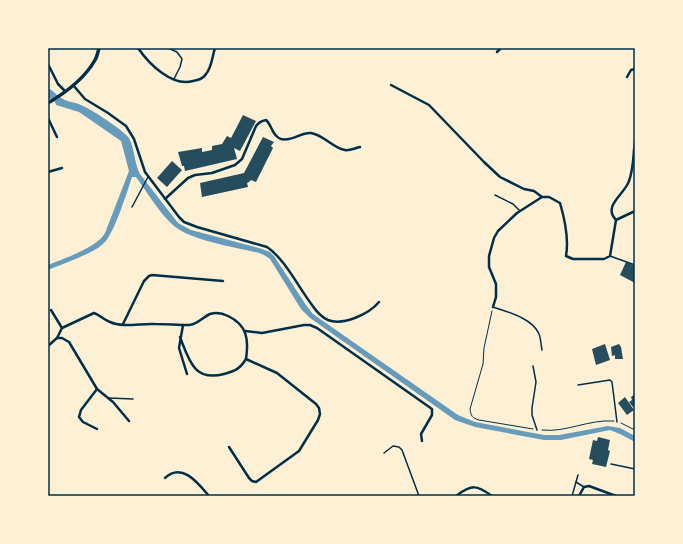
<svg xmlns="http://www.w3.org/2000/svg" width="683" height="544" viewBox="0 0 683 544" font-family="'Noto Serif',serif">
	<style>
		.water { fill: #669bbc }
		.building { fill: #264d5e }
		.lines { fill: none; stroke-linecap: round; stroke-linejoin: round }
		.path { stroke: #003049; stroke-width: 1 }
		.service { stroke: #003049; stroke-width: 1.5 }
		.minor { stroke: #003049; stroke-width: 2.5 }
		.secondary { stroke: #003049; stroke-width: 3.5 }
		.neatline { fill: none; stroke: #003049; stroke-width: 1.5 }
	</style>
	<rect width="100%" height="100%" fill="#fdf0d5"/>
	<path class="water" d="M48 88C54 91 57 96 63 99 68 102 75 102 81 105 91 109 123 130 129 138 135 149 134 163 140 174L178 223 191 230 259 248 270 252 274 256 306 305 313 314 458 415 475 422 544 435H559L608 426 620 428 635 436V442L620 434 610 430 561 440H544L475 427 455 420 310 318 301 309 270 259 264 255 259 253C235 247 192 241 174 226 160 214 147 192 136 177H132C127 192 114 234 104 243 95 253 62 264 48 270V265C63 259 98 247 105 233L129 171 121 141 79 112 56 105 55 102 48 97Z"/>
	<g class="building">
		<path d="M243 115 256 121 240 151 234 148 237 159 185 171 184 166H182L178 152 202 148V152L212 150V146L222 144 227 136 231 138Z"/>
		<path d="M263 137 274 142 271 146 273 148 256 182 251 180 249 182 247 183 248 187 202 197 200 183 244 173Z"/>
		<path d="M172 161 182 170 167 187 157 178Z"/>
		<path d="M626 262 635 266V283L620 275Z"/>
		<path d="M605 344 610 360 596 365 592 349Z"/>
		<path d="M619 344 621 347 623 359H615V355L612 356 611 347Z"/>
		<path d="M635 394V407H633L629 402 632 400 631 397Z"/>
		<path d="M625 397 634 410 627 415 618 403Z"/>
		<path d="M598 437 610 440 608 450 610 451 606 467 592 464 593 460 589 459 593 440 597 441Z"/>
	</g>
	<g class="lines">
		<g class="path">
			<path d="M492 311 484 348 483 364 470 409C471 416 472 418 479 420L533 429"/>
			<path d="M621 423 635 430"/>
			<path d="M542 430C565 433 589 419 614 421"/>
		</g>
		<g class="service">
			<path d="M168 48 177 52 182 59 180 67 174 79"/>
			<path d="M495 195 513 204 520 211"/>
			<path d="M132 207 148 177"/>
			<path d="M610 256 635 265"/>
			<path d="M493 307C508 312 532 318 539 334 541 339 541 345 542 350"/>
			<path d="M533 366 536 382 532 408V415L537 430"/>
			<path d="M578 385 610 380 612 382 617 422"/>
			<path d="M109 398 133 399"/>
			<path d="M384 453 393 446 399 447 402 450 419 496"/>
			<path d="M611 464 635 469"/>
			<path d="M576 482 584 487"/>
			<path d="M572 496 578 475"/>
		</g>
		<g class="minor">
			<path d="M138 48C149 64 172 87 193 81 198 80 203 79 206 74 212 67 212 57 215 48"/>
			<path d="M497 52 501 48"/>
			<path d="M48 64 58 84 65 91"/>
			<path d="M627 77 631 70 635 69"/>
			<path d="M73 85 85 99 108 113 126 126 134 139 145 172 179 217 184 222 197 227 267 247C284 258 299 288 312 305 316 311 321 317 328 320 343 326 369 314 379 302"/>
			<path d="M391 85 429 105 484 162 500 177 524 189 534 191 542 197H549L560 203C565 220 569 239 566 256L573 259H604L610 256 616 220 635 211"/>
			<path d="M48 118 57 137"/>
			<path d="M48 172 62 168"/>
			<path d="M165 199 188 178 195 175 212 173 235 165 242 159 256 126C259 122 261 121 266 120 272 125 272 136 281 139 292 142 301 132 311 133 324 135 334 149 345 150 349 151 355 148 360 147"/>
			<path d="M616 220C602 206 625 194 629 181 634 167 633 155 635 141"/>
			<path d="M493 307 496 297V284L489 267V256L494 238 498 231 517 213 542 197"/>
			<path d="M51 310 62 328"/>
			<path d="M123 324 144 281 149 276 152 275 223 281"/>
			<path d="M183 325 179 348 187 374"/>
			<path d="M245 331 262 333 304 325H310L317 328 432 409V415L421 434 422 441"/>
			<path d="M180 337C189 360 194 382 224 374 235 371 240 369 246 359"/>
			<path d="M57 338H62L69 342 97 389 113 402 129 421"/>
			<path d="M48 346 57 338 62 328 94 313C100 315 104 320 110 322 123 328 141 323 155 324 166 324 178 325 189 325 197 325 203 317 210 314 217 312 222 313 228 316 247 325 249 339 246 359L277 373 316 404 319 408 320 414 318 420 299 451 256 482 252 481 249 478 229 447"/>
			<path d="M97 429 83 422 79 417 81 410 97 389"/>
			<path d="M165 478C182 462 198 483 209 496"/>
			<path d="M456 496C472 484 477 485 492 496"/>
			<path d="M579 496 584 487 589 486 616 496"/>
		</g>
		<path class="secondary" d="M48 103C65 93 85 78 95 60 97 57 98 52 99 48"/>
	</g>
	<rect width="683" height="544" fill="none" stroke="#fdf0d5" stroke-width="98"/>
	<rect x="49" y="49" width="585" height="446" class="neatline"/>
</svg>
